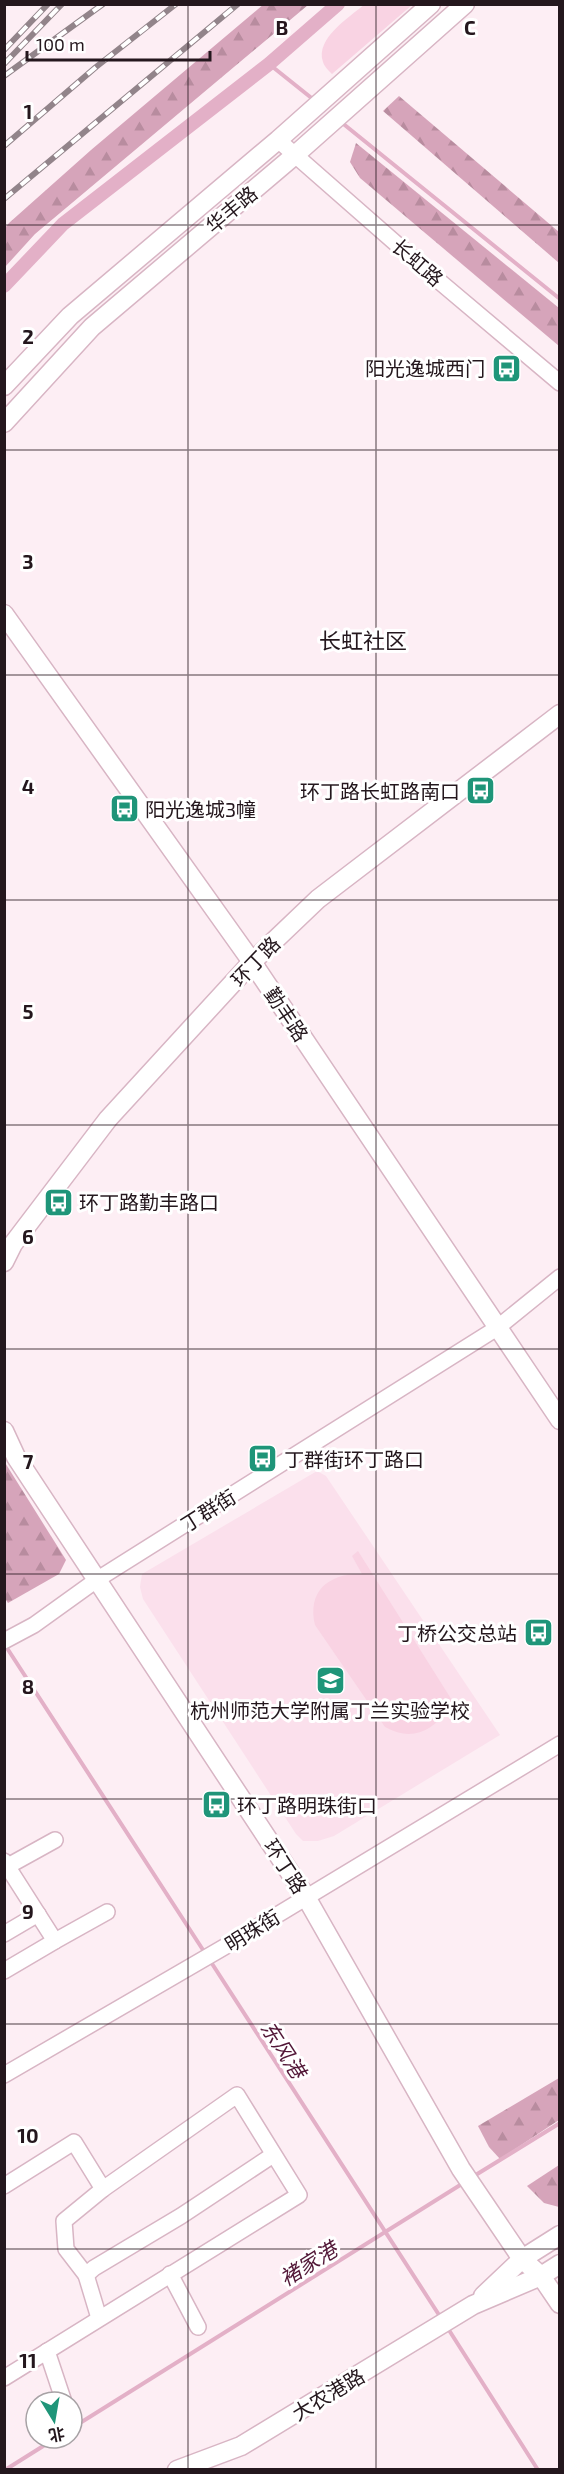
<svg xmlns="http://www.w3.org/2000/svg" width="564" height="2474" viewBox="0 0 564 2474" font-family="'Exo 2','Noto Sans SC',sans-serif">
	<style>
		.built { fill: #fbe0ec }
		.green { fill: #f9d3e3 }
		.forest { fill: url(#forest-firs) }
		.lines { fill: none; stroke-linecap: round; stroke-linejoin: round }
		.stream { stroke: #e3b0c7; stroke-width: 4 }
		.canal { stroke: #e3b0c7; stroke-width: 14 }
		.minor-casing { stroke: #d8b5c4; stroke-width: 18 }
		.major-casing { stroke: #d8b5c4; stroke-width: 21 }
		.minor { stroke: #fff; stroke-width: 15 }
		.major { stroke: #fff; stroke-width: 18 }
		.rail-casing { stroke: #92848a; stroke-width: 6 }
		.rail { stroke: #fff; stroke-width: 4; stroke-dasharray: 11; stroke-linecap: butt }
		.grid { fill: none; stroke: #24171d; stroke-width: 1.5; stroke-opacity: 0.55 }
		.labels { text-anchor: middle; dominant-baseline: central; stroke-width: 6; stroke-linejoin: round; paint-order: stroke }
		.street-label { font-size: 20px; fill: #24171d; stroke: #fff }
		.poi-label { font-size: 20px; fill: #24171d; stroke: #fff; text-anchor: start }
		.water-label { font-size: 21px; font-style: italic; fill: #521737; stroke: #fff }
		.quarter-label { font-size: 22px; fill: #24171d; stroke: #fff }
		.grid-label { font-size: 20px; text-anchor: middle; font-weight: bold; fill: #24171d; stroke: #fff; stroke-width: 6; stroke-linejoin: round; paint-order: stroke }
	</style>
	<defs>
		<pattern id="forest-firs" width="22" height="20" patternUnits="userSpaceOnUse" patternTransform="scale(1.5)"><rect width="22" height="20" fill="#d6a4ba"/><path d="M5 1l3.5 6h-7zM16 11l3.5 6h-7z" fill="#b88c9f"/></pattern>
	</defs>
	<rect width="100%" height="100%" fill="#fdeef4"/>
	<path class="built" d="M317 1471 326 1476 500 1735 334 1836 318 1841H303L296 1834 143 1599 140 1587 142 1574Z"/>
	<g class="green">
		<path d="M365 4 412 5 332 74C329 71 324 66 323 62 315 38 350 17 365 4Z"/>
		<path d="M358 1551 460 1713 453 1716 447 1709C432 1733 410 1741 385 1727L315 1625C307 1591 329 1573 362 1574L352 1556Z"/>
	</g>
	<g class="forest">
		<path d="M264 4 308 5 35 234 5 267V228L9 223 91 150Z"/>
		<path d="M399 96 559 232V263L383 111Z"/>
		<path d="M356 143 559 308V346L360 178 350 162Z"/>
		<path d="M4 1461 66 1560 59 1574 8 1603 4 1597Z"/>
		<path d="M559 2078V2120L500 2159 489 2147 478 2126Z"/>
		<path d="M559 2165 560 2207H559L544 2203 527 2186Z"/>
	</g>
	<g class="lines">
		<g class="stream">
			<path d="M269 64 314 100"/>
			<path d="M341 122 560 299"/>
			<path d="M5 1645 205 1953"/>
			<path d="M209 1959 441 2318"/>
			<path d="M474 2176 560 2123"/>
			<path d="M447 2327 538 2470"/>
			<path d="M72 2428 465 2182"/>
			<path d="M5 2470 56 2438"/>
		</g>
		<path class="canal" d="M4 286 63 224 269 64 338 4"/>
		<defs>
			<g id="minor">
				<path d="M278 140 433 276 560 383"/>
				<path d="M4 1641 34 1625 98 1579 497 1328 560 1277"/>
				<path d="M4 1861 55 1941 4 1971"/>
				<path d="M8 1866 55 1840"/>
				<path d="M4 1934 38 1914"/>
				<path d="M55 1941 107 1912"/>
				<path d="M4 2075 226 1946 560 1744"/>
				<path d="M4 2186 74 2142 103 2189 237 2095 299 2195 4 2378"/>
				<path d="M170 2274 198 2327"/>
				<path d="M86 2275 94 2268 181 2216 273 2155"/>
				<path d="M99 2318 86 2275 66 2249 64 2221 103 2189"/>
				<path d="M47 2351 64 2402"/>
			</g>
			<g id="major">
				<path d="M4 386 70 316 278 140 431 4"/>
				<path d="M4 423 92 327 295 155 465 4"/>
				<path d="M4 614 252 962 560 1420"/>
				<path d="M4 1262 13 1244 108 1119 252 962 318 899 560 714"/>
				<path d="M4 1431 16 1457 306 1897 461 2169 522 2259 541 2276 560 2304"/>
				<path d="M483 2296 522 2259 560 2235"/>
				<path d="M177 2470 241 2446 473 2305 541 2276 560 2264"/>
			</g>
		</defs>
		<use href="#minor" class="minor-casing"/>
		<use href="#major" class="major-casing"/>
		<use href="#minor" class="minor"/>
		<use href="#major" class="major"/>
		<defs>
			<g id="rail">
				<path d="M4 50 48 4"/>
				<path d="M4 64 62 4"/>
				<path d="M4 76 103 4"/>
				<path d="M4 146 96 67 176 4"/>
				<path d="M4 199 238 4"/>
			</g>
		</defs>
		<use href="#rail" class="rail-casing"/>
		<use href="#rail" class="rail"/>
	</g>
	<path class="grid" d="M188 4V2470M376 4V2470M4 225H560M4 450H560M4 675H560M4 900H560M4 1125H560M4 1349H560M4 1574H560M4 1799H560M4 2024H560M4 2249H560"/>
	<defs>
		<symbol id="bus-square" viewBox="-11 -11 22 22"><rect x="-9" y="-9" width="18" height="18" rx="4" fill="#1f9579" stroke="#fff"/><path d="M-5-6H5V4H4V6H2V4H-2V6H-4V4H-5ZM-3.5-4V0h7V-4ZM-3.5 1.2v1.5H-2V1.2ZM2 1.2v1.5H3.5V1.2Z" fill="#fff"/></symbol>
		<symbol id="school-square" viewBox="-11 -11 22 22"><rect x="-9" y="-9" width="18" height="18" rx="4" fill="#1f9579" stroke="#fff"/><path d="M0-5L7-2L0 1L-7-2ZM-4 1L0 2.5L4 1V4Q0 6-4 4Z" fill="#fff"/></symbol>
	</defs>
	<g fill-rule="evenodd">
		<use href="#bus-square" x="490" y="352" width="33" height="33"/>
		<use href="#bus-square" x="464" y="774" width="33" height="33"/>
		<use href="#bus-square" x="108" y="792" width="33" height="33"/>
		<use href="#bus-square" x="42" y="1186" width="33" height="33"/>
		<use href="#bus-square" x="246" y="1442" width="33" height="33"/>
		<use href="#bus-square" x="522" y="1616" width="33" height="33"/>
		<use href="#school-square" x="314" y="1664" width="33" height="33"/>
		<use href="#bus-square" x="200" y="1788" width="33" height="33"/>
	</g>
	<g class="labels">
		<g class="street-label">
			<text transform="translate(231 209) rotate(-40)">华丰路</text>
			<text transform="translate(418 262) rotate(41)">长虹路</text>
			<text transform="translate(255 961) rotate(-46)">环丁路</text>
			<text transform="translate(287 1014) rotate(56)">勤丰路</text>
			<text transform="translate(208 1510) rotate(-32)">丁群街</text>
			<text transform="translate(286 1866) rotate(57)">环丁路</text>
			<text transform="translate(252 1930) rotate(-32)">明珠街</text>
			<text transform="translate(328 2394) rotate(-31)">大农港路</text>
		</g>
		<g class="poi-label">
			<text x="485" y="368" text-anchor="end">阳光逸城西门</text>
			<text x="460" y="791" text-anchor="end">环丁路长虹路南口</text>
			<text x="145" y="809">阳光逸城3幢</text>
			<text x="79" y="1202">环丁路勤丰路口</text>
			<text x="284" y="1459">丁群街环丁路口</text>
			<text x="517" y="1633" text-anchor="end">丁桥公交总站</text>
			<text x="330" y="1710" text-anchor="middle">杭州师范大学附属丁兰实验学校</text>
			<text x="237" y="1805">环丁路明珠街口</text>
		</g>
		<g class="water-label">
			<text transform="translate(284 2049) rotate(57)">东风港</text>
			<text transform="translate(308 2263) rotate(-32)">褚家港</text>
		</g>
		<g class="quarter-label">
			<text x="363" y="640">长虹社区</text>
		</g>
	</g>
	<g class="grid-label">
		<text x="282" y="35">B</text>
		<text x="470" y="35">C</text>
		<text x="28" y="119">1</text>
		<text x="28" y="344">2</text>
		<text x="28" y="569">3</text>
		<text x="28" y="794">4</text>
		<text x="28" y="1019">5</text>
		<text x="28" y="1244">6</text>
		<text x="28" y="1469">7</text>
		<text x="28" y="1694">8</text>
		<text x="28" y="1919">9</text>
		<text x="28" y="2143">10</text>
		<text x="28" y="2368">11</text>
	</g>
	<rect width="564" height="2474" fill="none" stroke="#24171d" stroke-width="12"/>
	<g transform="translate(54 2420) rotate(169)"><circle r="28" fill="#ffffff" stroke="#a7a2a5" stroke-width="1.5"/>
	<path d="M0-4.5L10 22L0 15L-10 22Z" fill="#1f9579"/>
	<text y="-9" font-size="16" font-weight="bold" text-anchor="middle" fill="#24171d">北</text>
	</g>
	<path d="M27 51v9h183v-9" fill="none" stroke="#24171d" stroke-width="3"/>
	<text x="36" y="51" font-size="18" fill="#24171d" stroke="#ffffff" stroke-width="4.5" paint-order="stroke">100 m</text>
</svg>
